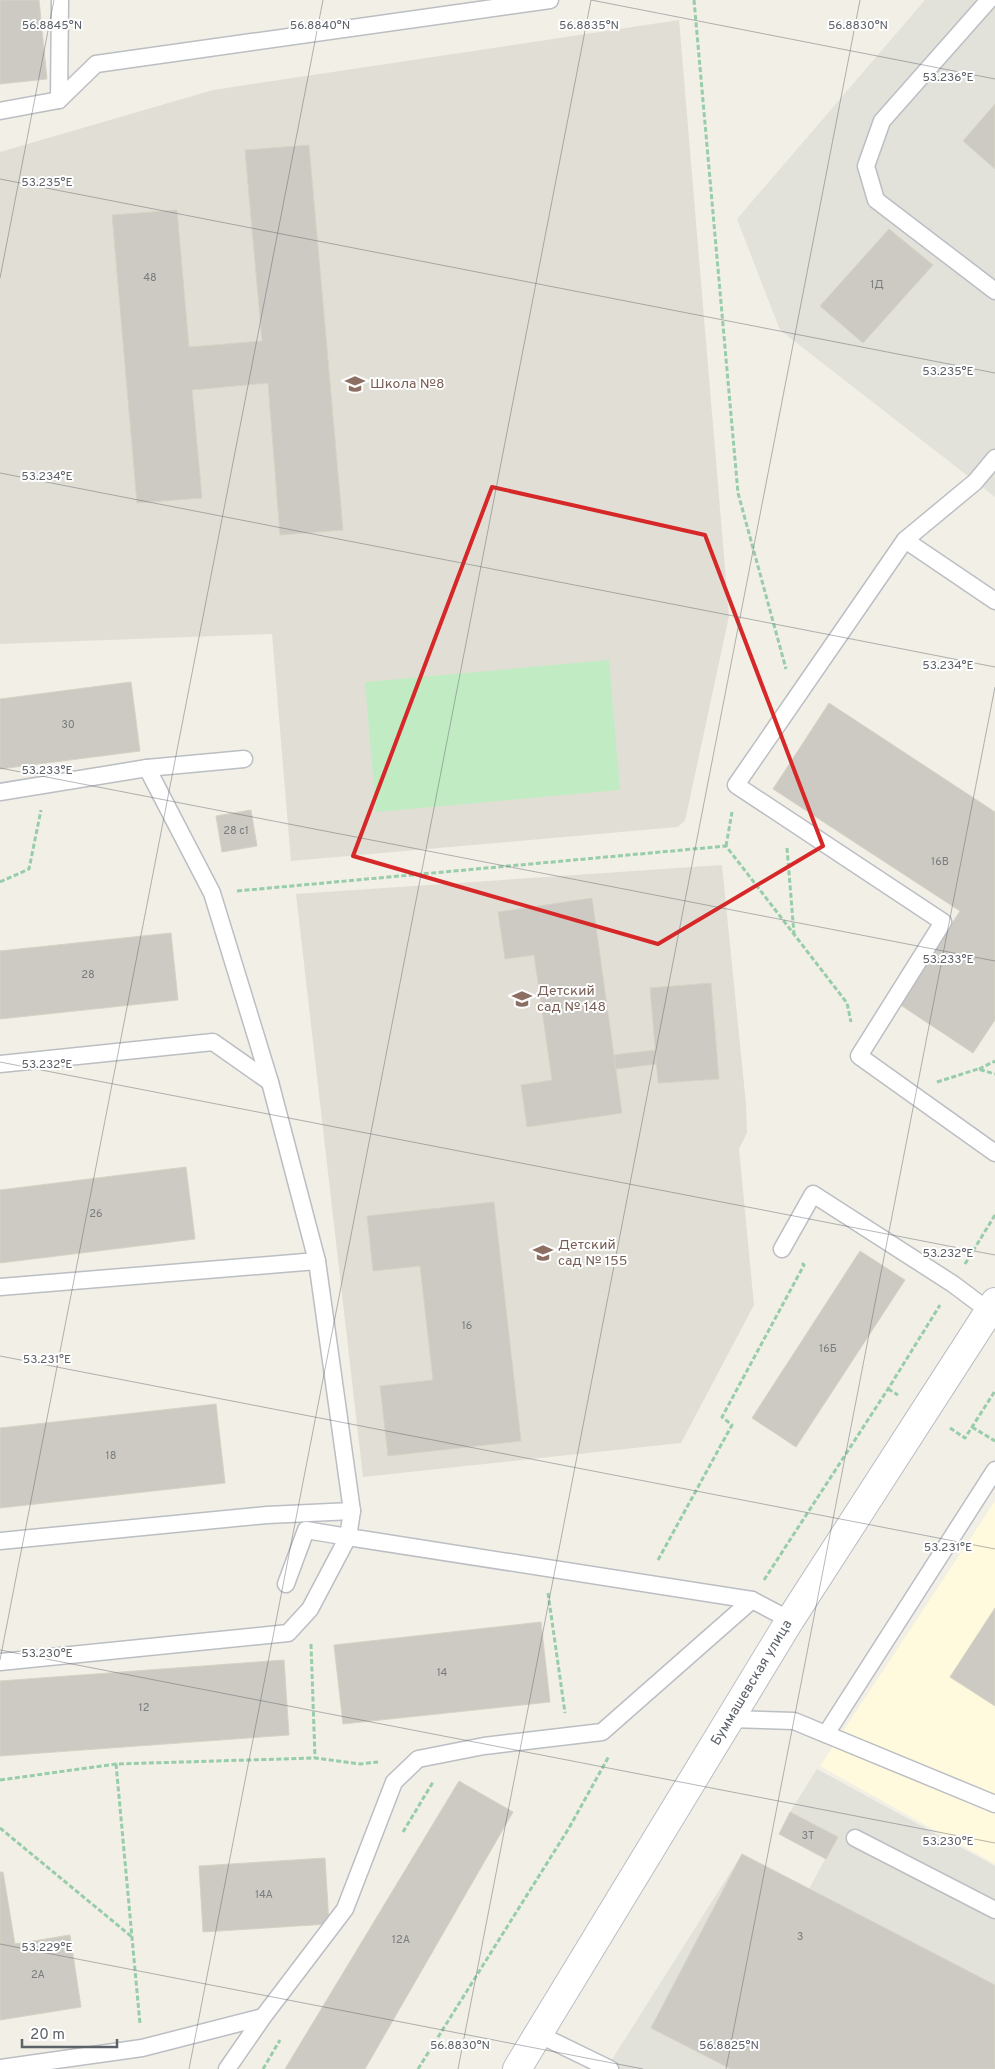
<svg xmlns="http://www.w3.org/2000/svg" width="995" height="2069" viewBox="0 0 995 2069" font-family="Overpass,sans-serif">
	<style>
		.commercial { fill: #fff9dd }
		.industrial { fill: #e2e1da }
		.education { fill: #e1dfd5 }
		.green { fill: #c1ebc3 }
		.building { fill: #cccac3; stroke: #d7d2c4 }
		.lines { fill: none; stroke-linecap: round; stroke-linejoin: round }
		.service-casing { stroke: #bbbec3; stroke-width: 19 }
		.tertiary-casing { stroke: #bbbec3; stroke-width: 30 }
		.path { stroke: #98cdaa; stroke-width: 3; stroke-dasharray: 5 2.5; stroke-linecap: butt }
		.service { stroke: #fff; stroke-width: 16 }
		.tertiary { stroke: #fff; stroke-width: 28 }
		.marked { fill: none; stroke: #d62828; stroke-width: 4; stroke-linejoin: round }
		.ticks { fill: none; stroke: #5d6268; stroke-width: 1; stroke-opacity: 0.45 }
		.labels { text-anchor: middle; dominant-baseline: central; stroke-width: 4; stroke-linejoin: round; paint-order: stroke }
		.number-label { font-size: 11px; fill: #797c7f }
		.education-label { font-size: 14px; fill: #785e54; stroke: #fff; text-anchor: start }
		.street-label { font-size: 14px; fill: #5d6268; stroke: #fff }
		.ticks-label { font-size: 12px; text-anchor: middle; fill: #5d6268; stroke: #fff; stroke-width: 4; stroke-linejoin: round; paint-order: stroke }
	</style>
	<rect width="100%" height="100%" fill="#f1efe6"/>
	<path class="commercial" d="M995 1501V1864L820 1766Z"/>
	<g class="industrial">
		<path d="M925 0H995V497L780 330 737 219Z"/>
		<path d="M817 1769 995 1866V2069H606L742 1854 809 1889 837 1837 790 1812Z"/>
	</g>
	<g class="education">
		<path d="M679 20 729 616 685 821 677 827 291 861 272 634 0 644V152L213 90Z"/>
		<path d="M722 865 746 1104 747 1133 739 1149 754 1305 681 1443 363 1477 296 894Z"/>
	</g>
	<path class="green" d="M609 660 620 790 376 812 365 682Z"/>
	<g class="building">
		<path d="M0 0H39L47 79 0 84Z"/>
		<path d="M995 104V169L963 141Z"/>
		<path d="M309 145 343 530 280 535 268 383 192 390 202 498 137 503 112 215 177 210 189 347 262 341 245 150Z"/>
		<path d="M889 229 933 265 863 343 820 306Z"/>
		<path d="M131 682 140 751 0 769V699Z"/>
		<path d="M829 703 995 812V1020L973 1053 899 1004 960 911 773 789Z"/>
		<path d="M251 810 257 846 222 852 216 816Z"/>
		<path d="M592 898 622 1113 527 1127 521 1085 552 1080 534 955 505 959 498 912Z"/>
		<path d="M171 933 178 1000 0 1019V951Z"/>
		<path d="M711 983 719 1079 658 1083 650 988Z"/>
		<path d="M655 1050 656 1064 616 1069 614 1055Z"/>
		<path d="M186 1167 195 1239 0 1263V1190Z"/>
		<path d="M494 1202 521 1441 388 1456 380 1386 433 1380 420 1266 373 1271 367 1216Z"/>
		<path d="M860 1251 905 1280 796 1447 752 1418Z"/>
		<path d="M216 1404 225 1483 0 1508V1428Z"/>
		<path d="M995 1608V1706L950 1677Z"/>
		<path d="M541 1622 550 1702 343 1724 334 1645Z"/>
		<path d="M284 1660 289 1735 0 1756V1681Z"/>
		<path d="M459 1781 513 1812 365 2069H285Z"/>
		<path d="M790 1812 838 1837 826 1859 779 1834Z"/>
		<path d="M742 1854 995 1985V2069H731L651 2028Z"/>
		<path d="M325 1858 329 1924 203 1932 199 1866Z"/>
		<path d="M0 1872H3L15 1944 70 1935 81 2007 0 2020Z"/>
	</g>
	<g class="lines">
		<defs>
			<g id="service">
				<path d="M989 0 882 121 866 166 876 200 995 291"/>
				<path d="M59 100 60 0"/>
				<path d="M0 111 59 100 96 64 550 0"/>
				<path d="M995 458 975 482 905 540 995 601"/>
				<path d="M905 540 736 785 943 922 859 1056 995 1153"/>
				<path d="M147 768 244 759"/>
				<path d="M0 792 147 768 212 893 270 1082 317 1261 352 1511 348 1537 752 1600 790 1620"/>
				<path d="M0 1064 213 1042 270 1082"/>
				<path d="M782 1249 813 1194 953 1284 989 1311"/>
				<path d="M0 1287 317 1261"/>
				<path d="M0 1541 267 1515 352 1511"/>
				<path d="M0 1662 288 1633 310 1609 348 1537 306 1530 286 1584"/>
				<path d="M729 1719 794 1721 995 1804"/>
				<path d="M826 1734 995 1470"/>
				<path d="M855 1838 995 1910"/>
				<path d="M538 2034 610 2069"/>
				<path d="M0 2068 142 2048 263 2017"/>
				<path d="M227 2069 263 2017 345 1909 394 1782 418 1759 484 1746 602 1732 752 1600"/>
			</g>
			<path id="tertiary" d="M517 2069 790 1620 995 1302"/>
		</defs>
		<use href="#service" class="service-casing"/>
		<use href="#tertiary" class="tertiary-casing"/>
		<g class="path">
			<path d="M694 0 738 493 786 669"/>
			<path d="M726 846 732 812"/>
			<path d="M787 848 794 934"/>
			<path d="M0 882 29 869 41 810"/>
			<path d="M237 891 726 846 847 1003 851 1022"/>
			<path d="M979 1069 995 1061"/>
			<path d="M937 1082 978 1069 995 1074"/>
			<path d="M965 1264 995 1215"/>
			<path d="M888 1389 898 1395"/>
			<path d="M972 1427 995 1441"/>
			<path d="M950 1428 965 1438 995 1391"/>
			<path d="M658 1560 732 1425 722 1417 804 1265 802 1263"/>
			<path d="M764 1580 888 1389 940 1305"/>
			<path d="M548 1593 565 1713"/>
			<path d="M311 1644 315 1758"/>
			<path d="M116 1764 140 2024"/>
			<path d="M0 1780 116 1764 315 1758 360 1764 378 1762"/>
			<path d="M0 1828 132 1937"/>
			<path d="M403 1832 433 1782"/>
			<path d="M263 2069 280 2040"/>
			<path d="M418 2069 569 1828 609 1756"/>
		</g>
		<use href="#service" class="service"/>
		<use href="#tertiary" class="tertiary"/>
	</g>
	<path class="marked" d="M492 487 705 535 823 846 658 944 353 856Z"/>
	<path class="ticks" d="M591 0 995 79M0 179 995 373M0 278 54 0M0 473 995 667M0 768 995 961M0 1062 995 1255M0 1356 995 1549M0 1650 995 1843M0 1660 323 0M0 1944 643 2069M189 2069 591 0M458 2069 860 0M726 2069 995 687"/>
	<defs>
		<symbol id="school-bare" viewBox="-9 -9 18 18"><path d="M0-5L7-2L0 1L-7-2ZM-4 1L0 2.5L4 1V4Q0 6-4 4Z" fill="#8d6e63" stroke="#fff" stroke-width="2.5" paint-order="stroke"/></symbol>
	</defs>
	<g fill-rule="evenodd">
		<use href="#school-bare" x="341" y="370" width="28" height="28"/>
		<use href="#school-bare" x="508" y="985" width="28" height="28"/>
		<use href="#school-bare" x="529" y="1239" width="28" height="28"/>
	</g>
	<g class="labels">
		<g class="number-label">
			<text x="150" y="278">48</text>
			<text x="877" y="285">1Д</text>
			<text x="68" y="725">30</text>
			<text x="236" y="831">28 с1</text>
			<text x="940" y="862">16В</text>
			<text x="88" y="975">28</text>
			<text x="96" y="1214">26</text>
			<text x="467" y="1326">16</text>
			<text x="828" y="1349">16Б</text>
			<text x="111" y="1456">18</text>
			<text x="442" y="1673">14</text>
			<text x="144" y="1708">12</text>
			<text x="808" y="1836">3Т</text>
			<text x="264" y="1895">14А</text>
			<text x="800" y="1937">3</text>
			<text x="401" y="1940">12А</text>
			<text x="38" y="1975">2А</text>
		</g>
		<g class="education-label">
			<text x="370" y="384">Школа №8</text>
			<text x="537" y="991">Детский<tspan x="537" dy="16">сад № 148</tspan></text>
			<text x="558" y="1245">Детский<tspan x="558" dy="16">сад № 155</tspan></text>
		</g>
		<g class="street-label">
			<text transform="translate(752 1683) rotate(-59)">Буммашевская улица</text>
		</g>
	</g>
	<g class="ticks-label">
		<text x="52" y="29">56.8845°N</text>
		<text x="320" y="29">56.8840°N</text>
		<text x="589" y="29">56.8835°N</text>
		<text x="858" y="29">56.8830°N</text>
		<text x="948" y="81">53.236°E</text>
		<text x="47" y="186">53.235°E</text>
		<text x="948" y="375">53.235°E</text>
		<text x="47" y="480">53.234°E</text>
		<text x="948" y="669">53.234°E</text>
		<text x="47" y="774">53.233°E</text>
		<text x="948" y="963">53.233°E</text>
		<text x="47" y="1068">53.232°E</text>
		<text x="948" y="1257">53.232°E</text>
		<text x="47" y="1363">53.231°E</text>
		<text x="948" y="1551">53.231°E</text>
		<text x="47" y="1657">53.230°E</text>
		<text x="948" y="1845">53.230°E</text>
		<text x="47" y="1951">53.229°E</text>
		<text x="460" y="2049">56.8830°N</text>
		<text x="729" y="2049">56.8825°N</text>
	</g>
	<path d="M22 2039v8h95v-8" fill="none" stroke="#5d6268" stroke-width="2.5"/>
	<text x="30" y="2039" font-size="15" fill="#5d6268" stroke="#ffffff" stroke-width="4" paint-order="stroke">20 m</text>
</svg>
